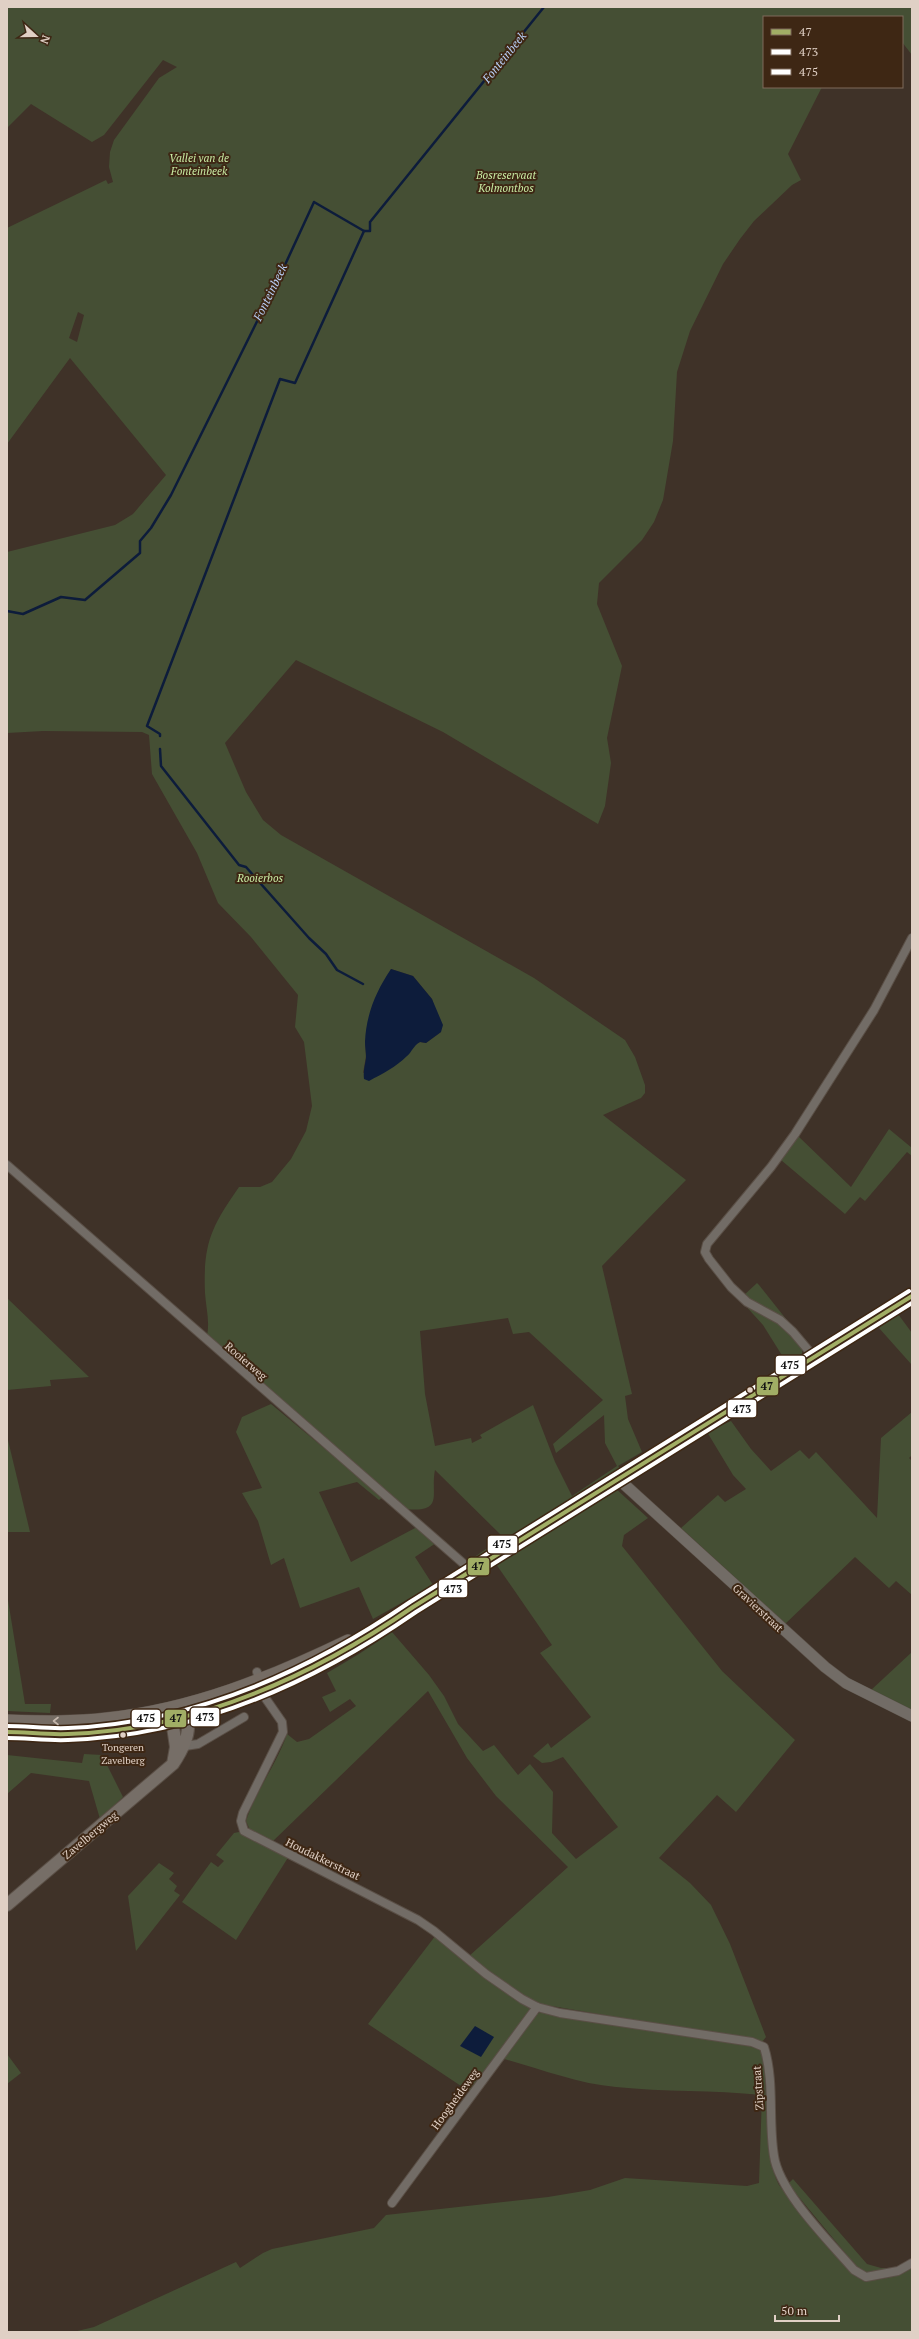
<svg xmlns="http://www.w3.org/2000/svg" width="919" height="2339" viewBox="0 0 919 2339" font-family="'PT Serif',serif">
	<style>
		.green { fill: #454f34; fill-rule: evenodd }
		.water { fill: #0d1c3b }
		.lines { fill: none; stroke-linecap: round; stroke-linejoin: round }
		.stream { stroke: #0d1c3b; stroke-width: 2.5 }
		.minor-casing { stroke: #5a4f46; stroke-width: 10 }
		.tertiary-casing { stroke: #5a4f46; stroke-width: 12 }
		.secondary-casing { stroke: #5a4f46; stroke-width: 14 }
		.primary-casing { stroke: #5a4f46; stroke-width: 14 }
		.minor { stroke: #726c66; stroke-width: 8 }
		.tertiary { stroke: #726c66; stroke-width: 11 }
		.secondary { stroke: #766e67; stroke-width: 12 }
		.primary { stroke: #756c64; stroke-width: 13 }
		.bus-1-casing { stroke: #3e2714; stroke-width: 7 }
		.bus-2-casing { stroke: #3e2714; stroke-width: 7 }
		.bus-3-casing { stroke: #3e2714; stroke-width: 7 }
		.bus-1 { stroke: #a1ae65; stroke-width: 4 }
		.bus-2 { stroke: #fff; stroke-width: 4 }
		.bus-3 { stroke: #fff; stroke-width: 4 }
		.oneway { stroke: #c5b7ad }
		.bus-dot { fill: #e0d0c5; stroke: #3e2714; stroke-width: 1.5 }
		.labels { text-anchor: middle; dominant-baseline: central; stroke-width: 4; stroke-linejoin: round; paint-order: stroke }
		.bus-label { font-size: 10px; fill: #e0d0c5; stroke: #3e2714 }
		.park-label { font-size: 11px; font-style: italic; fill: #c9eca4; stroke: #3e2714 }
		.street-label { font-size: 11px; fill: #e0d0c5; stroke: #3e2714 }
		.water-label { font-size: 12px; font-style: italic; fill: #bad0f8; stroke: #3e2714 }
		.line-badge { stroke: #3e2714; stroke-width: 1.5 }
		.pale-badge-label { font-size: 11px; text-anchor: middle; font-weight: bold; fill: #111 }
	</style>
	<rect width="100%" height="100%" fill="#3f3228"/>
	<g class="green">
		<path d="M7 7H912V55L902 42V17H764V87H822L788 154 801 180 792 185 754 221 740 239 723 264 690 331 677 372 673 441 663 500 654 522 642 540 599 583 597 604 622 666 607 738 611 763 605 806 598 824 443 732 296 660 225 743 246 792 263 820 281 835 534 978 625 1040 635 1057 645 1085V1093L641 1098 603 1115 686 1180 602 1266 632 1394 625 1396 628 1419 642 1452 618 1466 622 1470 476 1561 473 1558 503 1537 435 1470C430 1494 445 1513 406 1509L207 1336C210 1321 206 1308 205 1293 203 1244 211 1227 239 1187H260L272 1182 291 1159 306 1131 312 1106 304 1042 295 1027 298 995 251 937 218 903 197 853 152 774 149 735 142 732 43 731 7 733V552L115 525 133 514 166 475 70 358 7 444V228L106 180 108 184 113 182 109 167 110 152 114 140 159 78 177 67 163 60 104 135 92 142 31 104 7 128ZM78 312 84 315 77 342 69 338ZM391 969 413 976 432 999 441 1032 426 1043 420 1042 363 1073 366 1056 365 1041ZM508 1318 513 1334 529 1332 603 1400 553 1444 556 1453 604 1415 605 1443 617 1466 572 1496 555 1462 533 1405 480 1435 482 1438 472 1443 471 1438 435 1446 425 1394 420 1331Z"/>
		<path d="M889 1129 912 1148V1156L907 1152 865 1201 860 1197 845 1214 781 1160 798 1136 851 1187Z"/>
		<path d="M757 1283 759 1285 794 1329 743 1296Z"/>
		<path d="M7 1298 89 1377 50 1380 51 1386 7 1390Z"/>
		<path d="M743 1303 777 1321 802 1347V1356L788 1365 763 1325Z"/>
		<path d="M898 1314 912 1333V1365L879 1328Z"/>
		<path d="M271 1404 383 1497 379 1500 357 1482 319 1492 351 1562 417 1527 436 1543 415 1557 433 1585 373 1619 359 1587 300 1608 284 1558 271 1565 258 1521 242 1493 262 1488 236 1432 242 1417Z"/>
		<path d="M912 1412V1455L909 1458 912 1461V1595L896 1581 889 1588 855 1557 784 1625 740 1582 681 1528 718 1495 725 1502 746 1489 733 1475 707 1432 731 1421 751 1449 771 1471 800 1450 809 1459 816 1452 877 1518 881 1438Z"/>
		<path d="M7 1436 30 1532H7Z"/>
		<path d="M615 1488 648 1518 624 1535 622 1546 722 1671 795 1740 736 1812 717 1795 659 1858 690 1883 711 1905 730 1944 766 2037 762 2042 540 2004 526 1998 468 1957 568 1867 496 1796 467 1758 428 1691 272 1842 250 1830 246 1821C256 1790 277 1764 287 1734L297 1742 309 1739 356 1706 350 1699 330 1712 322 1697 336 1691 327 1673 359 1654 392 1632 429 1675 444 1696 458 1724 483 1751 494 1745 518 1775 530 1764 553 1792 552 1833 576 1859 618 1827 563 1757 551 1762 542 1763 533 1756 548 1743 551 1748 591 1717 540 1653 552 1645 496 1564Z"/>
		<path d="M7 1594 25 1704H51L50 1713 7 1711Z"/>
		<path d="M912 1652V1712L870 1691Z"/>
		<path d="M84 1754 102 1755 123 1797 100 1819 89 1781 31 1773 7 1794V1755L82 1763Z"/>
		<path d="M239 1832 289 1856 236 1940 182 1902 211 1862 218 1867 224 1861 216 1855 234 1833Z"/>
		<path d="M159 1863 174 1873 169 1879 177 1886 174 1891 180 1895 136 1951 128 1896Z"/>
		<path d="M436 1935 533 2008 470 2092 368 2024Z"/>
		<path d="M541 2012 758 2045 764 2055C767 2089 764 2157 779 2185L850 2272C873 2287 890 2278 912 2266V2332H73L94 2327 236 2262 240 2268 263 2253 272 2249 374 2228 386 2215 548 2197 590 2190 625 2178 747 2186 759 2183 762 2095C713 2090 664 2092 616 2087 578 2084 541 2069 504 2059L537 2014Z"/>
		<path d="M7 2054 21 2073 7 2084Z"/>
		<path d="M793 2179 867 2264 881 2268H895L879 2274 861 2272 788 2184Z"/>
	</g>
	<g class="water">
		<path d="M391 969 413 976 432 999 443 1025 441 1032 426 1043 420 1042C413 1046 412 1052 407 1056 396 1067 382 1074 369 1081L364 1079C363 1071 365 1065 366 1058 366 1052 365 1047 365 1042 366 1015 376 991 391 969Z"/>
		<path d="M475 2026 494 2037 481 2057 460 2046Z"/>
	</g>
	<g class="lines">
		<g class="stream">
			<path d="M7 611 23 614 61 597 85 600 140 553V541L151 528 171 495 284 267 314 202 364 231H370V222L544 7"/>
			<path d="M160 736V734L147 726 280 379 295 383 364 231"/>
			<path d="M160 749 161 766 239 865 246 867 309 938 326 954 337 970 363 984"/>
		</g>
		<defs>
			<g id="minor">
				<path d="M7 1165 472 1571"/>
				<path d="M814 1357 793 1332 780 1320 747 1302 731 1287 709 1259 705 1252 707 1244 771 1167 795 1134 874 1010 912 938"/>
				<path d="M257 1672 266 1699 282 1722 283 1732 243 1813 241 1821 244 1831 418 1920 434 1931 486 1974 522 1999 537 2007 560 2013 752 2042 764 2047C775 2082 768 2121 774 2156 779 2192 830 2242 854 2270L866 2277 898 2271 912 2263"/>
				<path d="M179 1747 198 1744 244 1717"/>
				<path d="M392 2203 537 2007"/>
			</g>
			<path id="tertiary" d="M620 1478 625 1485 825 1667 846 1683 912 1716"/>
			<path id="secondary" d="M7 1905 173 1764C181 1752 193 1732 186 1717 185 1713 180 1710 178 1707L172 1720 176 1747 173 1764"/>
			<g id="primary">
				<path d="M7 1721C40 1722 74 1723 107 1719 193 1710 271 1678 348 1641"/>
				<path d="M7 1732C27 1732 48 1734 68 1734 194 1728 313 1681 413 1607L912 1296"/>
			</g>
		</defs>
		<use href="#minor" class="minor-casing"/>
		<use href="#tertiary" class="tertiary-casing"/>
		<use href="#secondary" class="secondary-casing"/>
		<use href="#primary" class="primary-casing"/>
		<use href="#minor" class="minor"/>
		<use href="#tertiary" class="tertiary"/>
		<use href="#secondary" class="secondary"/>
		<use href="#primary" class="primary"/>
		<defs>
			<path id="bus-1" d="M7 1732C27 1732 47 1735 68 1734 194 1730 310 1678 413 1607L912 1296"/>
			<path id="bus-2" d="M7 1738C27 1738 48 1741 68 1740 195 1736 313 1683 416 1612L912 1303"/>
			<path id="bus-3" d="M7 1726C27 1726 48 1729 68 1728 193 1723 308 1672 410 1602L909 1291"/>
		</defs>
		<use href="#bus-1" class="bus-1-casing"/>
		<use href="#bus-2" class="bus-2-casing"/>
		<use href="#bus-3" class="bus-3-casing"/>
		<use href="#bus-1" class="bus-1"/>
		<use href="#bus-2" class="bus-2"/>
		<use href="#bus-3" class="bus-3"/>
	</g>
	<defs><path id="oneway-chevron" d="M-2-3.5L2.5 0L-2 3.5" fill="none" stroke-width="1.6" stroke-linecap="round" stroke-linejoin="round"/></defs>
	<use class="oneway" href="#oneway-chevron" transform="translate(56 1721) rotate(180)"/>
	<g class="bus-dot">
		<circle cx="750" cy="1390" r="3.5"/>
		<circle cx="123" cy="1735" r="3.5"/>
	</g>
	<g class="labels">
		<g class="bus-label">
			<text x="123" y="1747">Tongeren<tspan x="123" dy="13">Zavelberg</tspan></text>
		</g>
		<g class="park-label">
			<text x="199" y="158">Vallei van de<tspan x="199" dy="13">Fonteinbeek</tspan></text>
			<text x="506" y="175">Bosreservaat<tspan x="506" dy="13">Kolmontbos</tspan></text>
			<text x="260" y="878">Rooierbos</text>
		</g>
		<g class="street-label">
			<text transform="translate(246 1361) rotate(41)">Rooierweg</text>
			<text transform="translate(758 1608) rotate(43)">Gravierstraat</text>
			<text transform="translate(90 1835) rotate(-40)">Zavelbergweg</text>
			<text transform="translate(323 1859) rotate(26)">Houdakkerstraat</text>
			<text transform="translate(758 2088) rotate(-94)">Zipstraat</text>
			<text transform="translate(455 2099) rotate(-54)">Hoogheideweg</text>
		</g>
		<g class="water-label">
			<text transform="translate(504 57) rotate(-51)">Fonteinbeek</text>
			<text transform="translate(270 292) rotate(-64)">Fonteinbeek</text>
		</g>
	</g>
	<g class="line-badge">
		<rect x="775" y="1355" width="31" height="20" rx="4" fill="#fff"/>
		<rect x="756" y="1376" width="23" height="20" rx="4" fill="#a1ae65"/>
		<rect x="727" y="1399" width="30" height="19" rx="4" fill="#fff"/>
		<rect x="487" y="1535" width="31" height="19" rx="4" fill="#fff"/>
		<rect x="467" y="1557" width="23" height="19" rx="4" fill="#a1ae65"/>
		<rect x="438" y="1579" width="30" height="19" rx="4" fill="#fff"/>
		<rect x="190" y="1707" width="30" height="20" rx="4" fill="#fff"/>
		<rect x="164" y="1709" width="23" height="19" rx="4" fill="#a1ae65"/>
		<rect x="131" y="1709" width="30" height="19" rx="4" fill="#fff"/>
	</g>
	<g class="pale-badge-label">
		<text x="790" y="1369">475</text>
		<text x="767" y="1390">47</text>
		<text x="742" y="1413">473</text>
		<text x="502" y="1548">475</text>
		<text x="478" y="1570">47</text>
		<text x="453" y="1593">473</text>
		<text x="205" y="1721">473</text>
		<text x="176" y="1722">47</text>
		<text x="146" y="1722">475</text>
	</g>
	<rect width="919" height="2339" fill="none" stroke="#e0d0c5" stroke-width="16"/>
	<rect x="763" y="16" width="140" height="72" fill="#3e2714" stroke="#7f6b5b"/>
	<rect x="771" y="29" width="20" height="6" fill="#a1ae65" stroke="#7f6b5b"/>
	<text x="799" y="36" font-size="12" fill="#e0d0c5">47</text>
	<rect x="771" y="49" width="20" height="6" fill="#ffffff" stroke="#7f6b5b"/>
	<text x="799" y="56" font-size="12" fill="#e0d0c5">473</text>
	<rect x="771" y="69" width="20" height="6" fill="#ffffff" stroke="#7f6b5b"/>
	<text x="799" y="76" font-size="12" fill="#e0d0c5">475</text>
	<g transform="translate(36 36) rotate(111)" stroke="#3e2714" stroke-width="3" paint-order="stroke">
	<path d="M0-3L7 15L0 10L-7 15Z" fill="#e0d0c5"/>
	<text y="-6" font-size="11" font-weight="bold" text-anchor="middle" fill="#e0d0c5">N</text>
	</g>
	<path d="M775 2315v6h64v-6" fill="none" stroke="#e0d0c5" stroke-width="2"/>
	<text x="781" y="2315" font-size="12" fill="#e0d0c5" stroke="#3e2714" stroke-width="3" paint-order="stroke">50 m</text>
</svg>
